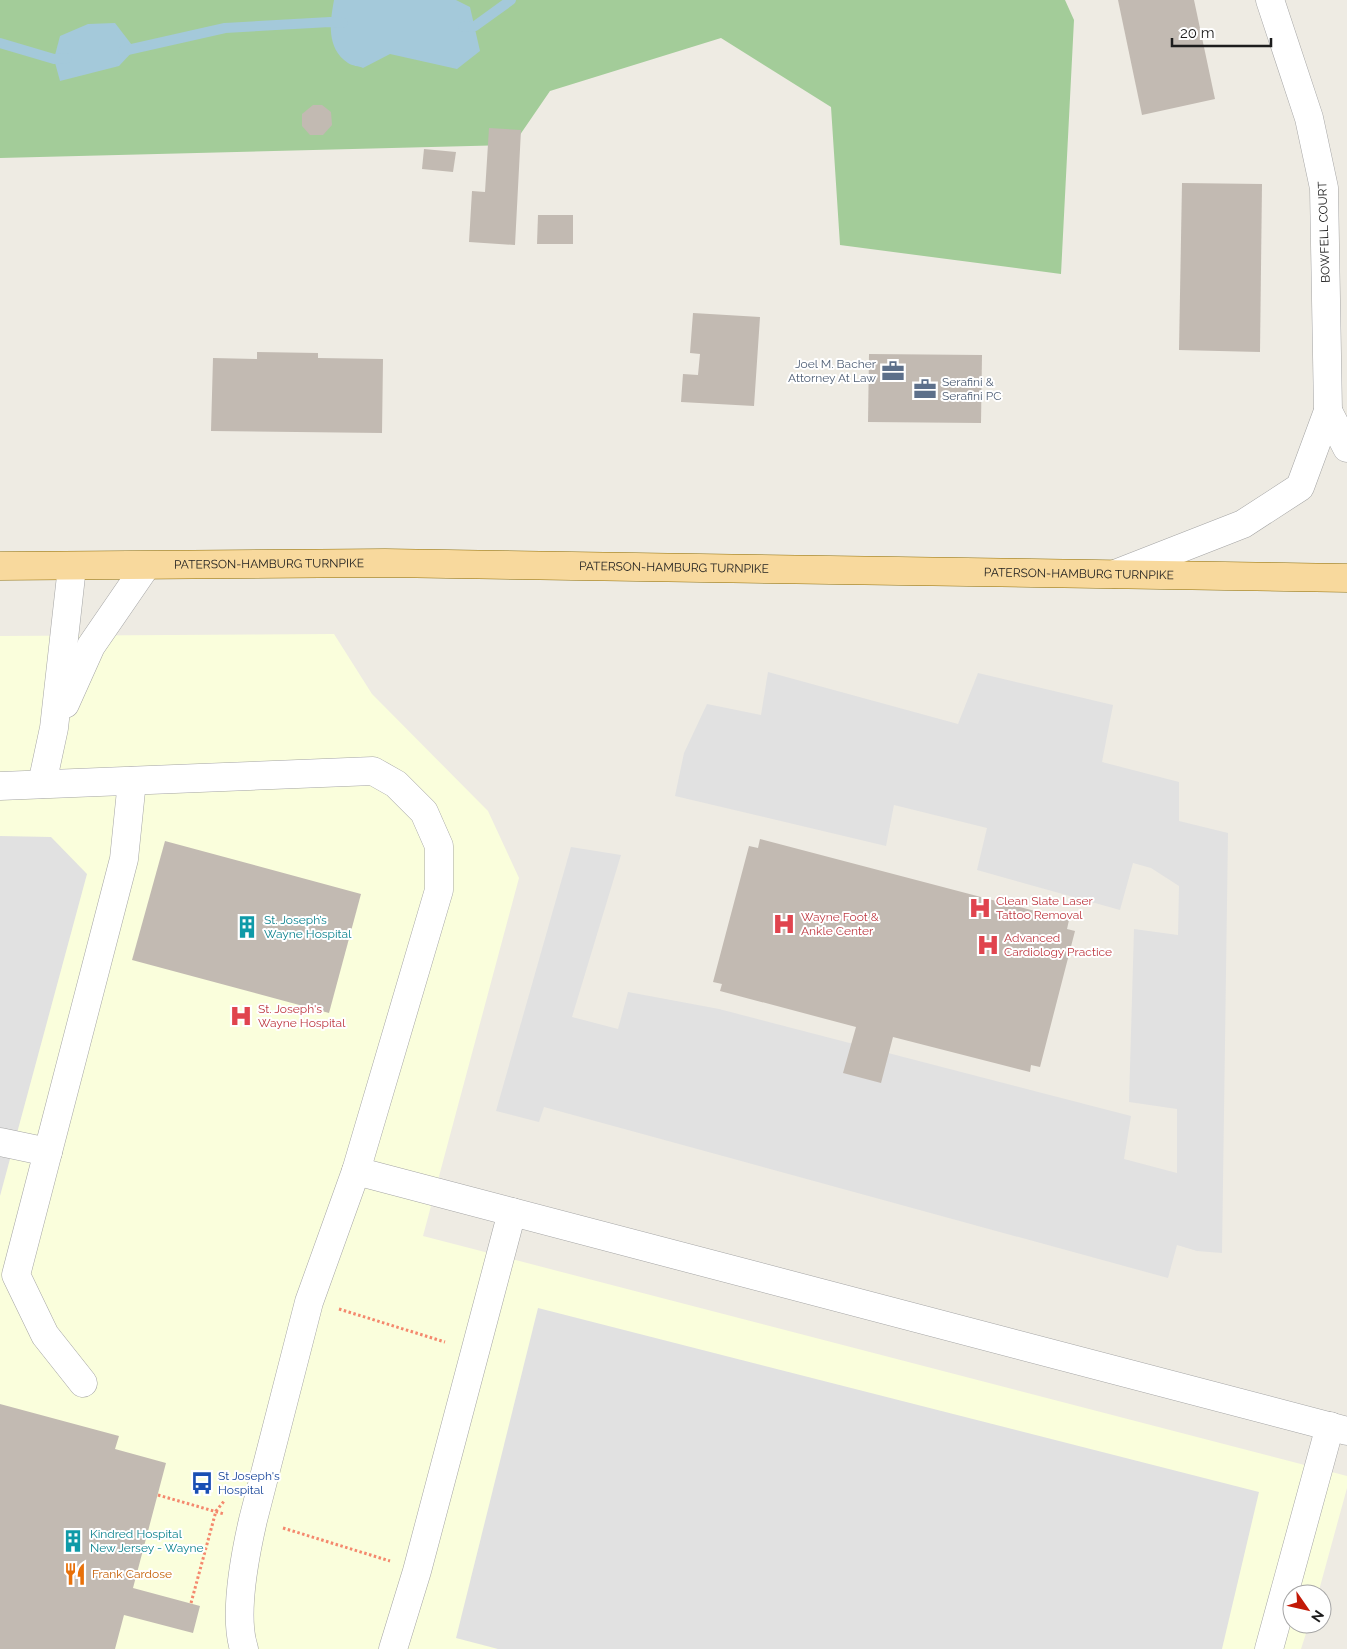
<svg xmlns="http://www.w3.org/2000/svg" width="1347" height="1649" viewBox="0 0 1347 1649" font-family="Raleway,sans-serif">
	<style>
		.education { fill: #fafedc }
		.forest { fill: #a3cc99 }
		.parking { fill: #e1e1e1 }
		.water { fill: #a4c9da }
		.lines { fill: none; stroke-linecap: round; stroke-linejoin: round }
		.stream { stroke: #a4c9da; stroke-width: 10 }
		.building { fill: #c2bab2 }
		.minor-casing { stroke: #a4a4a4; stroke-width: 29 }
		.major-casing { stroke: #906f06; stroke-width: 29 }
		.path { stroke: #f4886d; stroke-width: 3; stroke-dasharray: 2.5 2.5; stroke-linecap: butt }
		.minor { stroke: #fff; stroke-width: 28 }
		.major { stroke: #f8d99d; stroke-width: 28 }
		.labels { text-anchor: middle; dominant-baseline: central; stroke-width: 4; stroke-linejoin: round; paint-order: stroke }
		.street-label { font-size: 12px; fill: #1d1d1d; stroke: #fff }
		.service-label { font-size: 12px; fill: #4e5e75; stroke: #fff; text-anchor: end }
		.health-label { font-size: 12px; fill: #be3a42; stroke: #fff; text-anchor: start }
		.culture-label { font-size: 12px; fill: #0d838f; stroke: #fff; text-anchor: start }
		.transit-label { font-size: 12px; fill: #164399; stroke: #fff; text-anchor: start }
		.food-label { font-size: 12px; fill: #c56008; stroke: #fff; text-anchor: start }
	</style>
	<rect width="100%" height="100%" fill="#eeebe3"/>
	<path class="education" d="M334 634 372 694 488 811 519 878 423 1236 1347 1476V1488L1318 1594H1292V1624H1309L1301 1649H0V636Z"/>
	<path class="forest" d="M0 0H1065L1074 20 1061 274 840 245 831 107 721 38 550 91 513 145 0 158Z"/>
	<g class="parking">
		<path d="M768 672 958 724 978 673 1113 705 1102 762 1179 782V821L1228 833 1222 1253 1197 1251 1177 1245 1168 1278 544 1107 539 1122 496 1111 571 847 621 855 572 1017 618 1029 628 992 719 1009 1131 1116 1124 1159 1177 1173V1109L1129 1102 1134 929 1178 935 1179 886 1151 868 1133 863 1120 910 977 870 987 828 894 805 886 846 675 796 684 753 707 704 761 715Z"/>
		<path d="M0 836 51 837 87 874 0 1196Z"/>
		<path d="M538 1308 1259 1492 1222 1649H498L456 1638Z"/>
	</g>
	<g class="water">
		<path d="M334 0H456L470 7 480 51 457 69 390 54 363 68C359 66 352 66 348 63 326 48 330 22 334 0Z"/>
		<path d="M115 23 135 49 119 66 60 81 54 59 60 36 88 24Z"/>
	</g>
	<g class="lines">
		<g class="stream">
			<path d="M463 27 475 26 511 0"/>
			<path d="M0 43 54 59 67 58"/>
			<path d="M123 51 225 28 330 22 343 23"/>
		</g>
	</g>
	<g class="building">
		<path d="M1118 0H1194L1215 99 1142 115Z"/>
		<path d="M313 105H322L331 112 332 125 323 135H310L302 126V114Z"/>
		<path d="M489 128 521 130 515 245 469 242 472 191 485 192Z"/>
		<path d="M424 149 456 152 453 172 422 169Z"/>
		<path d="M1182 183 1262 184 1260 352 1179 350Z"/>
		<path d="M538 215H573V244H537Z"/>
		<path d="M693 313 760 317 754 406 681 402 683 374 698 375 700 354 690 353Z"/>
		<path d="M257 352 318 353V358L383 359 382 433 211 431 213 358 257 359Z"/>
		<path d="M869 354 982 355 981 423 868 422Z"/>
		<path d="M760 839 1069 920 1067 929 1075 931 1040 1067 1031 1065 1030 1072 893 1037 881 1083 843 1073 856 1027 720 991 722 984 713 982 749 846 758 848Z"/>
		<path d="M165 841 361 894 329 1013 132 960Z"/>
		<path d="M0 1404 119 1436 115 1449 166 1463 133 1588 200 1606 193 1633 124 1615 115 1649H0Z"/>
	</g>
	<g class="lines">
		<defs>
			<g id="minor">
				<path d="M1328 411 1347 448"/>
				<path d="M1115 574 1243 524 1300 487 1328 411 1324 188 1309 118 1270 0"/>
				<path d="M65 704 91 646 146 566"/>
				<path d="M42 784 54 728 72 567"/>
				<path d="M0 786 373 771 396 784 424 812 439 846V890L356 1171 309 1302 253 1520C245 1555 233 1615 244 1649"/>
				<path d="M0 1142 48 1152"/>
				<path d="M356 1171 1347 1431"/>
				<path d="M83 1383 45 1335 16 1275 124 859 132 781"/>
				<path d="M393 1649 417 1571 512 1212"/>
				<path d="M1269 1649 1330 1426"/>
			</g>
			<g id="major">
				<path id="s1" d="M0 566 385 563 1347 578"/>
			</g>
		</defs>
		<use href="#minor" class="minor-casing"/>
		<use href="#major" class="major-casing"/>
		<g class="path">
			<path d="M339 1309 445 1342"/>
			<path d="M158 1495 224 1514"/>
			<path d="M283 1528 390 1561"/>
			<path d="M191 1603 216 1511 225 1500"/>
		</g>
		<use href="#minor" class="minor"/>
		<use href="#major" class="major"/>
	</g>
	<defs>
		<symbol id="office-bare" viewBox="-9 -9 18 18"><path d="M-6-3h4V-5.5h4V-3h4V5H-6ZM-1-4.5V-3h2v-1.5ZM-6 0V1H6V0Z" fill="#5c6f8a" stroke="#fff" stroke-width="2.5" paint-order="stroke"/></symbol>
		<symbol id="hospital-bare" viewBox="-9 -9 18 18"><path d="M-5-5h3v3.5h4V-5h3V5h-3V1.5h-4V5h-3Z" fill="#e0444e" stroke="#fff" stroke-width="2.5" paint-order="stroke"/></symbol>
		<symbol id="building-bare" viewBox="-9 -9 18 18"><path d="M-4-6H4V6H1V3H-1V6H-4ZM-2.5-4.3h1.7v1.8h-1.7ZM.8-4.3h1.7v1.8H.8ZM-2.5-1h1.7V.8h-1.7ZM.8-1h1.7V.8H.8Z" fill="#0f9aa8" stroke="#fff" stroke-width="2.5" paint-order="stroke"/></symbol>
		<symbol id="bus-bare" viewBox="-9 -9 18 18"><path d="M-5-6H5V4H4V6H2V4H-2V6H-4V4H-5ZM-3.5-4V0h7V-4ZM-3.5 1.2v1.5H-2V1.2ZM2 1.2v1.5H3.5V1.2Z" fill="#1a4fb4" stroke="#fff" stroke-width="2.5" paint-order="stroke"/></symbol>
		<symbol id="restaurant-bare" viewBox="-9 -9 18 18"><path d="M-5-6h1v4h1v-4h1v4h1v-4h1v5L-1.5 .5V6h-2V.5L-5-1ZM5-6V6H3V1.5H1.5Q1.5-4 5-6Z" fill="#e8710a" stroke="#fff" stroke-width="2.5" paint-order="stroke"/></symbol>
	</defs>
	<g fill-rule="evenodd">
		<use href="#office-bare" x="877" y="355" width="32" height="32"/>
		<use href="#office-bare" x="909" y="373" width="32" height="32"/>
		<use href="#hospital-bare" x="964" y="892" width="32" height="32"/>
		<use href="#hospital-bare" x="768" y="908" width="32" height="32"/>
		<use href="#building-bare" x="231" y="911" width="32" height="32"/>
		<use href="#hospital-bare" x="972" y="929" width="32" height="32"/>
		<use href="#hospital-bare" x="225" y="1000" width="32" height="32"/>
		<use href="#bus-bare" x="186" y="1467" width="32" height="32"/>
		<use href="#building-bare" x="57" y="1525" width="32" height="32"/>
		<use href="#restaurant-bare" x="59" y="1558" width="32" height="32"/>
	</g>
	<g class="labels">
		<g class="street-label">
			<text transform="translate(1324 232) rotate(-92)">BOWFELL COURT</text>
			<text stroke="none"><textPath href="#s1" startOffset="269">PATERSON-HAMBURG TURNPIKE</textPath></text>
			<text stroke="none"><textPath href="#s1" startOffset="674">PATERSON-HAMBURG TURNPIKE</textPath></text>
			<text stroke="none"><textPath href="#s1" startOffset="1079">PATERSON-HAMBURG TURNPIKE</textPath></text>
		</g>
		<g class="service-label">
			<text x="876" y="364">Joel M. Bacher<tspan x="876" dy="14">Attorney At Law</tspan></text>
			<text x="942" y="382" text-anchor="start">Serafini &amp;<tspan x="942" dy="14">Serafini PC</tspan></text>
		</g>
		<g class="health-label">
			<text x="996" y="901">Clean Slate Laser<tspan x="996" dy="14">Tattoo Removal</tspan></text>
			<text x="801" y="917">Wayne Foot &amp;<tspan x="801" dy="14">Ankle Center</tspan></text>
			<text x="1004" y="938">Advanced<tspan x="1004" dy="14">Cardiology Practice</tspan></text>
			<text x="258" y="1009">St. Joseph's<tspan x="258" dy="14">Wayne Hospital</tspan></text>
		</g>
		<g class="culture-label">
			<text x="264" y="920">St. Joseph’s<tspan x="264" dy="14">Wayne Hospital</tspan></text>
			<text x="90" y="1534">Kindred Hospital<tspan x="90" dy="14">New Jersey - Wayne</tspan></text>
		</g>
		<g class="transit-label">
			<text x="218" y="1476">St Joseph's<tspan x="218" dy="14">Hospital</tspan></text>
		</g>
		<g class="food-label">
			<text x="92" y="1574">Frank Cardose</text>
		</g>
	</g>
	<g transform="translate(1307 1609) rotate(124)"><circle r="24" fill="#ffffff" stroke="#a5a5a5"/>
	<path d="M0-4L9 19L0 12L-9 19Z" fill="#c21907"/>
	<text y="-8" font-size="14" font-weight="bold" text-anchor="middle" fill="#1d1d1d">N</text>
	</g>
	<path d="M1172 38v8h99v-8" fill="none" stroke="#1d1d1d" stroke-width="2.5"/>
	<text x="1180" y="38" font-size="15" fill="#1d1d1d" stroke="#ffffff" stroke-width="4" paint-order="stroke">20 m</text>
</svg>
